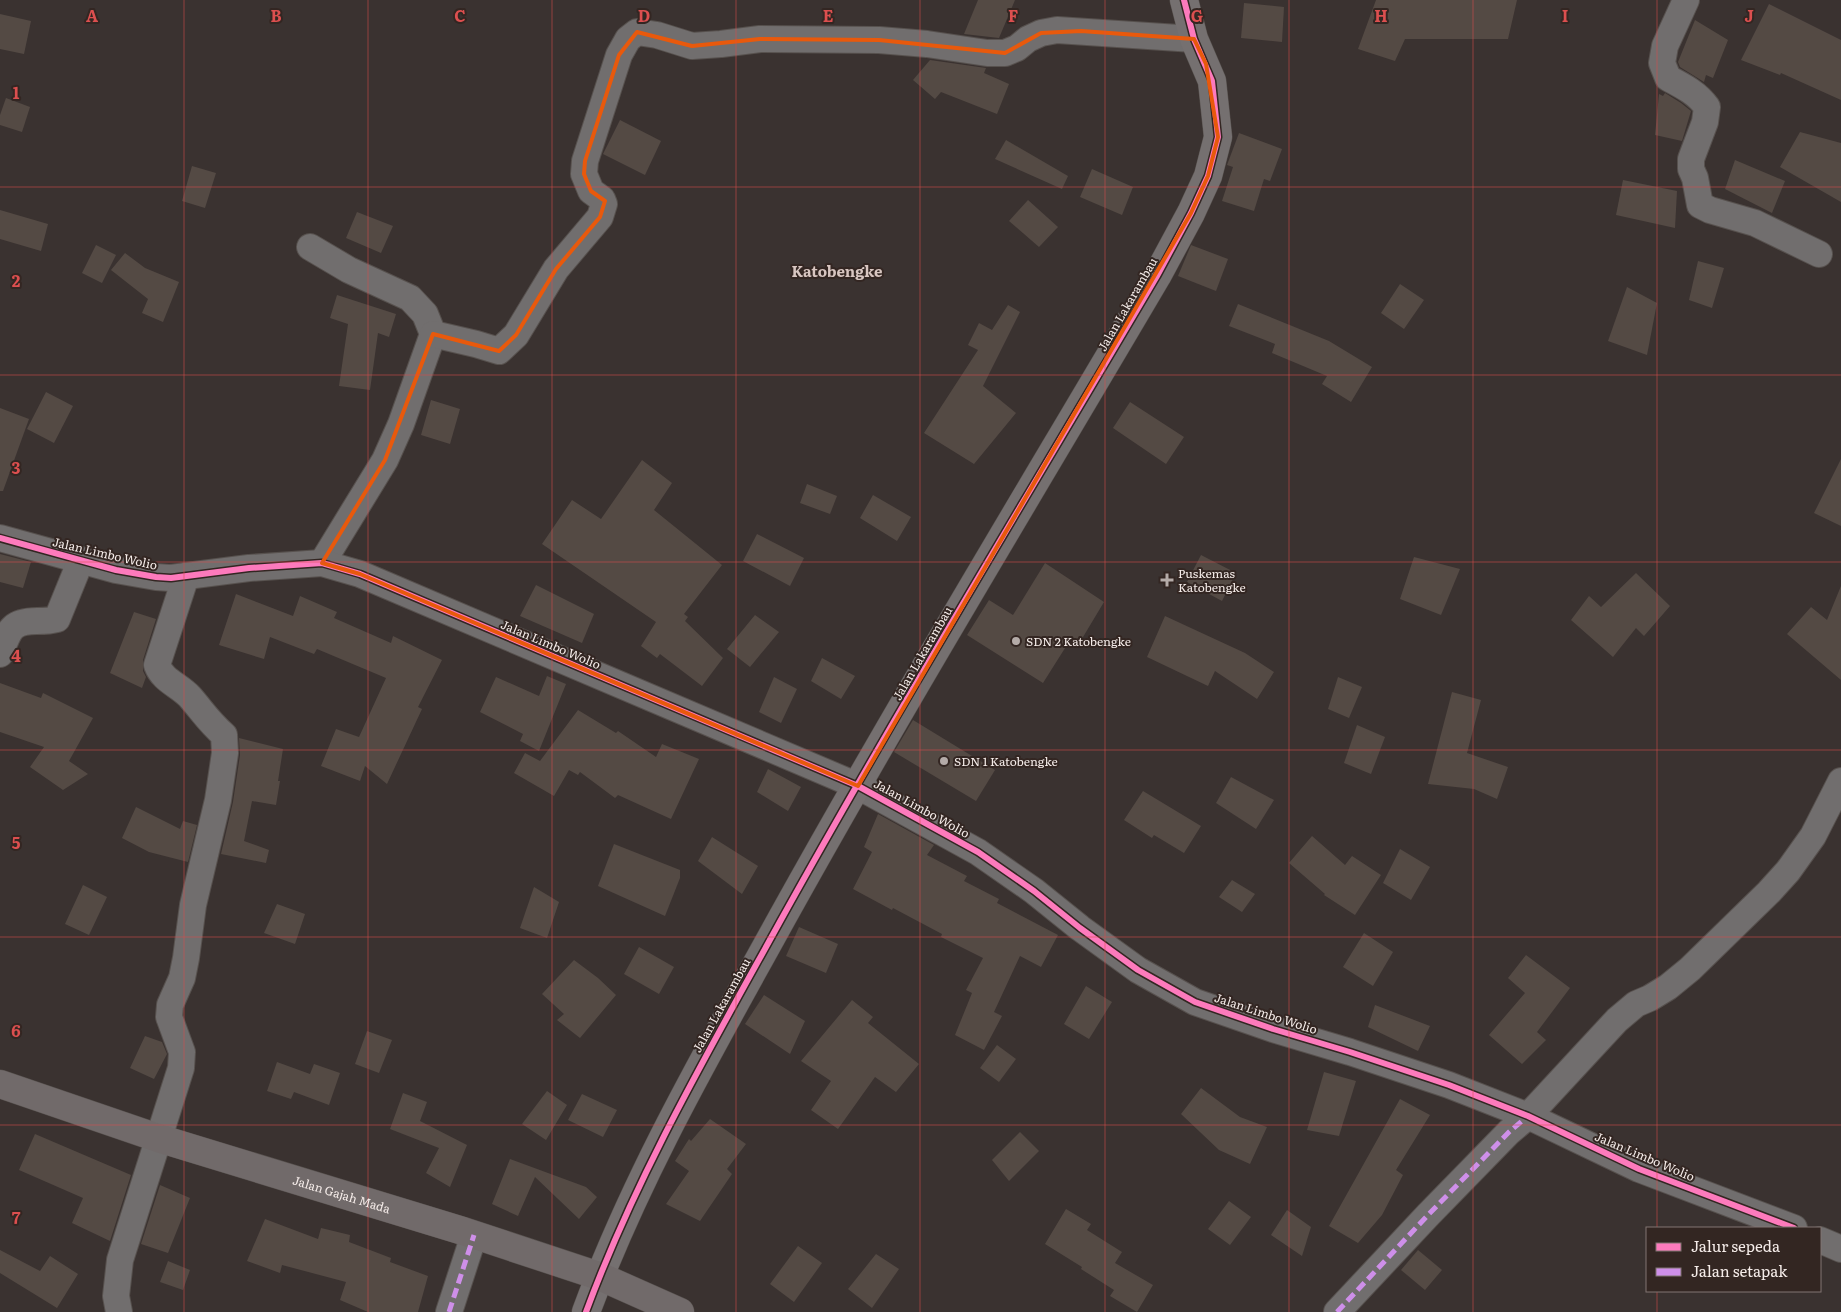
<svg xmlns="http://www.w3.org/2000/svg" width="1841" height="1312" viewBox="0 0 1841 1312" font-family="Literata,serif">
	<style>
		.building { fill: #544a44 }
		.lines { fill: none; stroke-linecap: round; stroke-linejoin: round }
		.street-casing { stroke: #57514e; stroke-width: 28 }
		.secondary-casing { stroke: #57514e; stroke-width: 29 }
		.highway-casing { stroke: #57514e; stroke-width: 29 }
		.street { stroke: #716e6e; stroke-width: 26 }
		.secondary { stroke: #757070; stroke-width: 28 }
		.highway { stroke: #716a6a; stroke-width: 28 }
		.quiet { stroke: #ce8fe9; stroke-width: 5; stroke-dasharray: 10 5; stroke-linecap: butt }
		.cycleway-casing { stroke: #332622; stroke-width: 9 }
		.cycleway { stroke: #fd7abc; stroke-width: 6 }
		.marked { fill: none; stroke: #e8590c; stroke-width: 4; stroke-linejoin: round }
		.grid { fill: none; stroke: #dc4f4f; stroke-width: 1; stroke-opacity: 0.55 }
		.poi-dot { fill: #b4aba8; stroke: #332622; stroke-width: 2 }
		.labels { text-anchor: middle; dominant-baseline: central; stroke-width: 4; stroke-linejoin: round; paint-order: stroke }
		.street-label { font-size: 12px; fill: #f5ece9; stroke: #332622 }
		.poi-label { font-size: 12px; fill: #f5ece9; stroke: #332622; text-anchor: start }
		.quarter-label { font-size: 15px; font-weight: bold; fill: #d8c6c1; stroke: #332622 }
		.grid-label { font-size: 16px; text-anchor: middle; font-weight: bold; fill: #dc4f4f; stroke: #332622; stroke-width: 4; stroke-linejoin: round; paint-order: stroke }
	</style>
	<rect width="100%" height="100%" fill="#3a3230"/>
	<g class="building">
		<path d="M978 0H1015L999 38 964 34Z"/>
		<path d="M1376 0H1517L1508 39H1405L1395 61 1358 49Z"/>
		<path d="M1244 3 1284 7 1282 42 1241 38Z"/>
		<path d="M1769 4 1841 40V100L1781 73 1780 75 1741 60Z"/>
		<path d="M0 14 31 21 24 54 0 49Z"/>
		<path d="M1695 20 1728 40 1713 78 1706 75 1704 82 1680 67 1678 62Z"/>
		<path d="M930 60 986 68 984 73 1009 84 997 114 941 92 935 99 913 80Z"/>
		<path d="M1665 93 1681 103 1691 111 1682 141 1655 135 1659 94 1663 96Z"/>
		<path d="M6 98 30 107 22 132 0 125V115Z"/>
		<path d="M620 120 661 141 645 175 603 154Z"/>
		<path d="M1800 132 1841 143V202L1780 167Z"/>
		<path d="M1239 133 1282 149 1270 181 1264 179 1254 211 1222 201 1233 167 1227 165Z"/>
		<path d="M1006 140 1068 176 1062 189 995 159Z"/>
		<path d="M1735 160 1785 181 1772 213 1725 189Z"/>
		<path d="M192 166 216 173 205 208 182 201Z"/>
		<path d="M1092 169 1133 187 1122 215 1080 197Z"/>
		<path d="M1623 180 1677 191 1675 228 1616 215Z"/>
		<path d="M1028 200 1058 227 1039 247 1009 221Z"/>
		<path d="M0 210 48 224 41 251 0 239Z"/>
		<path d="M357 212 393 226 381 253 346 238Z"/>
		<path d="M96 245 116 255 102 283 82 273Z"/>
		<path d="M1191 245 1228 259 1216 291 1178 276Z"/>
		<path d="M125 253 145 268 179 282 163 322 142 313 148 299 111 270Z"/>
		<path d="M1698 261 1724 268 1712 308 1689 300Z"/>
		<path d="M1400 284 1424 300 1404 329 1381 313Z"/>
		<path d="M1627 287 1657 303 1647 355 1608 341Z"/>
		<path d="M337 295 396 314 389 337 378 333 370 390 339 386 348 324 330 318Z"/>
		<path d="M1238 304 1329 341 1372 367 1351 402 1322 384 1327 376 1272 353 1275 344 1229 326Z"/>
		<path d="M1008 305 1020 312 983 386 1016 413 974 464 924 433 978 350 968 345 979 323 992 330Z"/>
		<path d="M46 392 73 406 54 443 27 429Z"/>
		<path d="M431 400 460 409 450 444 421 435Z"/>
		<path d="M1130 402 1184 437 1166 464 1113 428Z"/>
		<path d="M0 408 29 419 3 491H0Z"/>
		<path d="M1841 459V526L1814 513Z"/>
		<path d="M642 460 672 483 654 510 722 565 684 614 688 617 685 621 723 658 702 686 660 654 657 658 641 646 656 622 542 544 572 500 601 519Z"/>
		<path d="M807 484 837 496 830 514 800 503Z"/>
		<path d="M873 495 911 517 897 541 860 518Z"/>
		<path d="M757 534 804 558 790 586 743 561Z"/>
		<path d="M0 554 31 562 23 588 0 582Z"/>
		<path d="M1201 555 1236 573 1222 601 1187 582Z"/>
		<path d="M1414 557 1460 569 1441 615 1400 599Z"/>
		<path d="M1045 563 1104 602 1080 642 1072 637 1043 683 967 635 989 600 1013 615Z"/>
		<path d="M1636 573 1670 606 1644 636 1636 628 1613 657 1571 620 1589 596 1601 607Z"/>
		<path d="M536 585 594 614 582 643 520 616Z"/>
		<path d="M1841 586V680L1787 634 1811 607 1827 620Z"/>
		<path d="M236 594 293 616 300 596 337 612 334 618 391 643 393 636 442 660 418 707 422 709 387 784 365 766 360 781 321 766 336 729 359 737 386 678 317 649 314 654 270 637 264 659 219 645Z"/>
		<path d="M134 612 156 619 143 660V671L146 677 142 688 110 673Z"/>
		<path d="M755 615 779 632 750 667 727 649Z"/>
		<path d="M1165 616 1245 653 1274 672 1257 699 1215 671 1208 686 1147 657Z"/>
		<path d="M822 658 855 676 841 699 811 681Z"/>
		<path d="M547 676 566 684 539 751 520 741 523 734 480 712 496 677 539 696Z"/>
		<path d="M774 677 797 689 781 723 759 712Z"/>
		<path d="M1338 677 1362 687 1349 718 1328 709Z"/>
		<path d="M0 683 41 698 43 693 93 718 69 761 88 774 63 790 30 767 44 747 0 732Z"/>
		<path d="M1452 692 1481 700 1467 753 1508 767 1497 799 1474 789 1428 784Z"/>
		<path d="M578 710 616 733 618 731 656 757 662 744 699 759 671 819 618 795 615 798 580 772 578 775 569 770 554 796 514 773 525 753 540 761Z"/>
		<path d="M913 720 995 770 976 801 894 752Z"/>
		<path d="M1357 725 1385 737 1371 774 1344 763Z"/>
		<path d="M239 738 283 749 278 781H280L276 805 252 801 244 841 269 850 266 863 221 854 233 802 240 755Z"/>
		<path d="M768 769 801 787 788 811 757 792Z"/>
		<path d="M1231 777 1274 800 1256 829 1216 803Z"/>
		<path d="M1143 791 1201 826 1184 853 1154 835 1152 838 1124 820Z"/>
		<path d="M136 807 180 829 183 821 197 825 188 862 149 852 122 838Z"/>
		<path d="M878 814 934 845 927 855 967 876 964 881 999 899 997 903 1058 935 1041 967 1020 956 994 1012 1002 1016 984 1050 955 1035 972 993 966 990 983 958 941 937 942 934 893 908 892 910 853 889 872 852 864 847Z"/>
		<path d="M1312 836 1345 865 1352 856 1381 875 1355 915 1324 895 1325 894 1289 863Z"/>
		<path d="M712 837 758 866 742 894 698 861Z"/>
		<path d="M614 844 680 870V878L665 916 598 886Z"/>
		<path d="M1400 849 1430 867 1411 900 1383 883Z"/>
		<path d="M1232 880 1255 894 1242 912 1219 897Z"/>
		<path d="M83 885 107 897 89 935 65 924Z"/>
		<path d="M534 887 559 902 547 938 520 928Z"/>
		<path d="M277 904 305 914 295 944 264 933Z"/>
		<path d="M799 927 838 944 826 973 786 956Z"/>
		<path d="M1364 933 1393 952 1373 986 1343 967Z"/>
		<path d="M639 947 674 967 659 994 624 974Z"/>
		<path d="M1526 955 1570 988 1537 1032 1546 1040 1522 1064 1489 1035 1525 993 1508 978Z"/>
		<path d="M574 960 598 978 616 995 580 1038 557 1020 564 1014 542 994Z"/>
		<path d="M1086 986 1112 1002 1089 1039 1064 1024Z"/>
		<path d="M764 995 805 1021 790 1054 745 1024Z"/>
		<path d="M852 1000 873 1017 868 1023 919 1064 896 1092 875 1077 838 1129 811 1110 831 1081 801 1061Z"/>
		<path d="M1375 1005 1430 1026 1418 1051 1368 1027Z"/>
		<path d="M367 1031 392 1040 379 1073 355 1064Z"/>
		<path d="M145 1036 162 1042 167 1054 154 1079 130 1068Z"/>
		<path d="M997 1045 1016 1059 999 1082 980 1068Z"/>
		<path d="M277 1062 310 1074 314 1064 340 1073 329 1105 294 1092 291 1099 267 1091Z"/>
		<path d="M1324 1072 1356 1081 1339 1136 1307 1130Z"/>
		<path d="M1201 1088 1240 1117 1267 1127 1250 1164 1219 1150 1181 1114Z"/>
		<path d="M547 1091 567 1105 546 1140 522 1124Z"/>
		<path d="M403 1093 427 1102 420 1121 467 1145 450 1187 426 1173 439 1148 390 1129Z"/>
		<path d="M582 1094 617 1110 603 1137 568 1120Z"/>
		<path d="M1400 1099 1430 1115 1396 1170 1403 1175 1382 1215 1358 1243 1329 1226Z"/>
		<path d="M710 1119 746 1144 727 1169 732 1174 700 1221 666 1204 689 1171 675 1161 689 1139 691 1141Z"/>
		<path d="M1020 1132 1039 1151 1009 1181 992 1160Z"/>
		<path d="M35 1134 131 1175 110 1241 72 1223 83 1198 19 1170Z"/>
		<path d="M510 1159 586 1187 597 1197 579 1219 535 1177 518 1216 492 1204Z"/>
		<path d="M160 1185 190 1198 168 1253 141 1244Z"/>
		<path d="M1229 1201 1251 1217 1230 1245 1208 1229Z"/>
		<path d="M1066 1209 1091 1224 1087 1230 1122 1252 1115 1263 1153 1285 1137 1312 1110 1296 1114 1290 1081 1269 1082 1267 1045 1244Z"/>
		<path d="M1287 1210 1311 1227 1302 1256 1271 1235Z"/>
		<path d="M265 1219 318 1239 321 1228 350 1235 349 1242 391 1258 390 1262 428 1276 418 1312H368L340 1300 346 1282 282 1265 280 1273 247 1261Z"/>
		<path d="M798 1246 822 1263 794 1302 770 1284Z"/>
		<path d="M0 1250 40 1271 50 1256 78 1274 57 1308 0 1273Z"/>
		<path d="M1418 1250 1442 1270 1425 1290 1401 1270Z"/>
		<path d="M876 1254 899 1269 872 1308 848 1289Z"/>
		<path d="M168 1261 190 1270 183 1290 160 1282Z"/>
	</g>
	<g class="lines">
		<defs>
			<g id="street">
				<path d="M1686 0 1665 46 1662 63 1668 78C1683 86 1697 93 1707 107L1705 122 1691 159V169L1695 178 1700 205 1710 210 1755 223 1819 254"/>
				<path d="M310 247 349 270 410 298 425 314 433 334 401 424 385 460 322 563"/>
				<path d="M433 334 476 344 499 351 516 335 556 269 600 217 604 204 602 199 591 191 584 174 585 161 619 55 628 39 637 32 657 35 692 46 721 44 760 39 879 40 927 44 987 53H1005L1017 48 1028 39 1041 33 1057 30 1194 39"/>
				<path d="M0 538 116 570 156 577 171 578 249 568 322 563 360 574 858 786 978 852 1034 891 1080 928 1138 970 1195 1002 1273 1029 1350 1052 1449 1085 1528 1116 1639 1169 1794 1228"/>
				<path d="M0 654C9 631 10 621 37 621 45 621 50 621 57 619L81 560"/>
				<path d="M1820 1240 1841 1249"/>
				<path d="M119 1312 116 1296 120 1260 181 1068 182 1052 169 1017 170 1005 182 978 186 958 193 905 218 800 225 753 224 735C209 722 203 712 190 697 179 685 163 681 157 665L186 576"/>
				<path d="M449 1312 474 1235"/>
				<path d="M1337 1312 1428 1215 1509 1132 1528 1116 1617 1020 1636 1004 1650 998 1668 987 1690 969 1769 892 1788 871 1813 836 1841 781"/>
			</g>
			<path id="secondary" d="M586 1312C637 1174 711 1047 782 918 902 702 1031 490 1157 276L1191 213 1208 176 1218 137 1212 81 1194 39 1184 0"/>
			<g id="highway">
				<path id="s1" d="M0 1084 158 1138 463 1231 599 1276 680 1312"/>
			</g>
		</defs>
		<use href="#street" class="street-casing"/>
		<use href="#secondary" class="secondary-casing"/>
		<use href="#highway" class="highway-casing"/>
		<use href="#street" class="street"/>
		<use href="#secondary" class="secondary"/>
		<use href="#highway" class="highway"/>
		<g class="quiet">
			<path d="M449 1312 474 1235"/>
			<path d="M1337 1312 1428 1215 1509 1132 1528 1116"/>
		</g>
		<defs>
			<g id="cycleway">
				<path d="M0 538 116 570 156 577 171 578 249 568 322 563 360 574 858 786 978 852 1034 891 1080 928 1138 970 1195 1002 1273 1029 1350 1052 1449 1085 1528 1116 1639 1169 1794 1228"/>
				<path d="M586 1312C637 1174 711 1047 782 918 902 702 1031 490 1157 276L1191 213 1208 176 1218 137 1212 81 1194 39 1184 0"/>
			</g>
		</defs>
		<use href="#cycleway" class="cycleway-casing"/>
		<use href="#cycleway" class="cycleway"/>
	</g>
	<path class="marked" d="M1081 31 1194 39 1206 64 1218 137 1208 176 1191 213 858 786 360 574 322 563 385 460 433 334 499 351 516 335 556 269 600 217 605 201 591 191 584 174 585 161 619 55 637 32 692 46 760 39 879 40 1005 53 1041 33Z"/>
	<path class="grid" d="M184 0V1312M368 0V1312M552 0V1312M736 0V1312M920 0V1312M1105 0V1312M1289 0V1312M1473 0V1312M1657 0V1228M0 187H1841M0 375H1841M0 562H1841M0 750H1841M0 937H1841M0 1125H1841M1657 1291V1312"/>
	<g class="poi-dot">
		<path d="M1164.5 572.5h5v5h5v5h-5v5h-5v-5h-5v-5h5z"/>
		<circle cx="1016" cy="641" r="5"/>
		<circle cx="944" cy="761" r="5"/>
	</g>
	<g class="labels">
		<g class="street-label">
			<text transform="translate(1127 304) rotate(-60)">Jalan Lakarambau</text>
			<text transform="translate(105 553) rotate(13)">Jalan Limbo Wolio</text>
			<text transform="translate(551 644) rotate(23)">Jalan Limbo Wolio</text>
			<text transform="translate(922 653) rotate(-60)">Jalan Lakarambau</text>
			<text transform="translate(922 808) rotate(29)">Jalan Limbo Wolio</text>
			<text transform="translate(721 1005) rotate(-61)">Jalan Lakarambau</text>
			<text transform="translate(1266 1013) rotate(18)">Jalan Limbo Wolio</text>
			<text transform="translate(1645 1156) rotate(23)">Jalan Limbo Wolio</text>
			<text stroke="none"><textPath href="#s1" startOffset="359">Jalan Gajah Mada</textPath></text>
		</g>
		<g class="poi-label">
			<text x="1178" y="573">Puskemas<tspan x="1178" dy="14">Katobengke</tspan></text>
			<text x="1026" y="641">SDN 2 Katobengke</text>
			<text x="954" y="761">SDN 1 Katobengke</text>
		</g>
		<g class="quarter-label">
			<text x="837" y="270">Katobengke</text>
		</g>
	</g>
	<g class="grid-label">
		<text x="92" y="22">A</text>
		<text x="276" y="22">B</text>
		<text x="460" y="22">C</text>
		<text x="644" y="22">D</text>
		<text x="828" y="22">E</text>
		<text x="1013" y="22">F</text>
		<text x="1197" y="22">G</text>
		<text x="1381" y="22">H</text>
		<text x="1565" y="22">I</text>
		<text x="1749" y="22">J</text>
		<text x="16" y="99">1</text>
		<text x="16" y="287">2</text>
		<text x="16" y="474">3</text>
		<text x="16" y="662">4</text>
		<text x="16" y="849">5</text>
		<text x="16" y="1037">6</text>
		<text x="16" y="1224">7</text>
	</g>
	<rect x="1646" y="1227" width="175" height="65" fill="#332622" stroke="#817572"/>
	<rect x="1656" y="1243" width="25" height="8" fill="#fd7abc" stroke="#817572"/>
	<text x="1691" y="1252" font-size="15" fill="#f5ece9">Jalur sepeda</text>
	<rect x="1656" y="1268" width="25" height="8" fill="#ce8fe9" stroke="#817572"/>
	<text x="1691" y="1277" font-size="15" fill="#f5ece9">Jalan setapak</text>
</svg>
